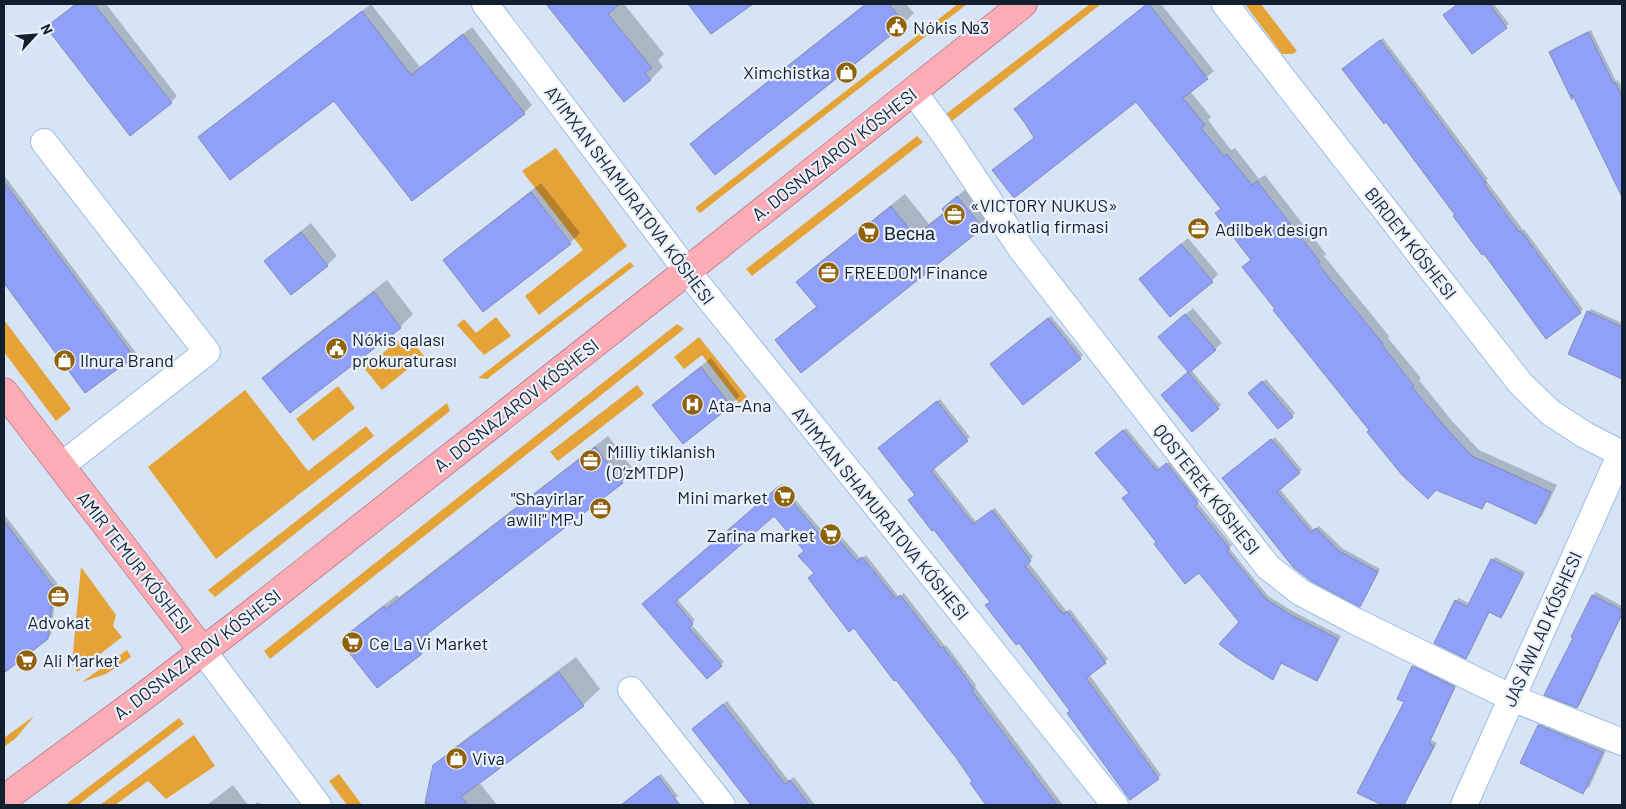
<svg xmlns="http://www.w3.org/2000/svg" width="1626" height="809" viewBox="0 0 1626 809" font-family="Barlow,sans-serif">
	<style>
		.green { fill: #e4a237 }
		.shadow { fill: #0003 }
		.building { fill: #909ff7; stroke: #828bbb }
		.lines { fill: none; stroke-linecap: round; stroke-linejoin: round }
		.minor-casing { stroke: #9bbde9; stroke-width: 28 }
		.major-casing { stroke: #a85766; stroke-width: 29 }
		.minor { stroke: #fff; stroke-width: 26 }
		.major { stroke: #fbacb5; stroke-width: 28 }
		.labels { text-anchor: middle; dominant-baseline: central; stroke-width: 4.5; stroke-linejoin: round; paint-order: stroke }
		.poi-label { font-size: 18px; fill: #131f2f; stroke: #eaf1fa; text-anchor: start }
		.street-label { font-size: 18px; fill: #131f2f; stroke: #eaf1fa }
	</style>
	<rect width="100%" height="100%" fill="#d6e4f6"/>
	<g class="green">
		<path d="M958 4H967L700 213 695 208Z"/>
		<path d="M1090 4H1101L948 124 942 117Z"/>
		<path d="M1245 4H1261L1297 51 1292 54H1282Z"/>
		<path d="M917 136 923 142 752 276 746 269Z"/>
		<path d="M556 148 627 246 539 315 525 296 583 250 522 171Z"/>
		<path d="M630 262 634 266 487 379 478 378Z"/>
		<path d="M496 317 511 336 484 355 457 325 464 319 476 333Z"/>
		<path d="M4 320 71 409 56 421 4 352Z"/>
		<path d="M677 324 684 329 270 659 264 651Z"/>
		<path d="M407 334 424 356 382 390 364 368Z"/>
		<path d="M699 337 747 397 739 403 702 355 684 369 674 357Z"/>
		<path d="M637 385 644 394 558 461 550 452Z"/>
		<path d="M338 386 355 408 313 441 296 419Z"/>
		<path d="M245 390 308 471 366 426 374 436 216 559 148 467Z"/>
		<path d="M447 403 450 411 215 597 208 590Z"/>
		<path d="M81 567 116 615 113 626 122 637 77 672 72 663Z"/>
		<path d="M127 650 131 657 106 674 82 682Z"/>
		<path d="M34 716 16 738 4 747V738Z"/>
		<path d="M179 718 184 724 78 805H65Z"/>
		<path d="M194 735 215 766 166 799 148 781 115 805H100Z"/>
		<path d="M339 774 362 805H347L329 781Z"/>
	</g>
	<g class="shadow">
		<path d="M76 4H106L177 96 171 102 54 21Z"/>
		<path d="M371 4 420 67 472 27 532 105 524 113 334 99 200 137 208 129Z"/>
		<path d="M547 4H624L664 54 658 60 663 67 650 80 625 100Z"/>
		<path d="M690 4H750L711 33Z"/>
		<path d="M865 4H906L914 13 904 23 692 144 701 134Z"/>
		<path d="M1147 4H1161L1214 71 1190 91 1211 117 1208 120 1231 150 1235 148 1259 179 1265 175 1326 254 1324 256 1389 336 1388 338 1421 378 1419 380 1452 421 1479 450 1557 485 1542 516 1535 523 1488 501 1482 507 1371 430 1277 308 1252 260 1222 208 1137 100 994 170 1037 135 1016 109Z"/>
		<path d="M1459 4H1494L1509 24 1472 52 1447 12Z"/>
		<path d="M1591 30 1616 81 1618 80 1622 88V187L1619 188 1574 96 1572 98 1550 52 1553 49Z"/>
		<path d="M1383 38 1488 179 1486 180 1523 230 1524 229 1583 309 1580 312 1456 215 1347 66Z"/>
		<path d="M4 175 136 353 86 392 4 281Z"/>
		<path d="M541 183 580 233 570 243 445 260 455 250Z"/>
		<path d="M971 184 995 214 982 227 776 340 790 327 817 306 798 282 811 269 905 194 929 224 945 211 943 209Z"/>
		<path d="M311 223 337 256 327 265 266 261 276 251Z"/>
		<path d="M1188 238 1218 274 1212 281 1147 273Z"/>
		<path d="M387 280 413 314 400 327 290 412 264 378 277 365Z"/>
		<path d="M1193 308 1222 343 1191 370 1221 405 1218 408 1165 392 1190 372 1167 330Z"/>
		<path d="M1591 309 1622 323V377L1569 354 1588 312Z"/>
		<path d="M1051 316 1083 355 1080 358 994 361Z"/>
		<path d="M711 358 740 396 730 405H654L664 395Z"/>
		<path d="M1266 379 1295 413 1292 416 1252 390Z"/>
		<path d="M940 399 970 437 933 467 976 522 995 508 1033 557 1028 562 1067 612 1070 609 1108 659 1089 674 1161 775 1158 778 1072 710 1019 641 883 445Z"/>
		<path d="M1126 428 1160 469 1170 461 1200 500 1197 502 1232 545 1229 548 1268 596 1294 612 1341 636 1320 677 1317 680 1282 662 1273 678 1241 622 1199 571 1158 542 1130 493 1100 450Z"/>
		<path d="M608 436 634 470 622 482 427 633 433 640 421 653 377 687 345 638 358 625 397 595 399 597Z"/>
		<path d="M1275 437 1302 470 1279 488 1314 530 1319 526 1342 548 1380 569 1360 605 1227 476Z"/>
		<path d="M782 484 825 534 833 527 861 559 866 555 899 597 904 593 945 646 946 645 976 685 975 687 1063 805H988L971 783 974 781 958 759 815 573 805 551 774 515 677 599 695 620 691 624 724 662 707 677 646 601Z"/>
		<path d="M4 514 57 583 51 635 4 671Z"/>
		<path d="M1495 557 1525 572 1504 614 1501 617 1490 611 1469 654 1466 657 1456 601 1459 598 1470 604 1492 560Z"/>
		<path d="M1596 592 1622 606V615L1597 665H1599L1580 704 1577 707 1574 637 1572 636 1593 595Z"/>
		<path d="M576 657 600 689 583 705 479 782 497 805H431L434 766 452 749Z"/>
		<path d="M1416 664 1457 683 1431 740 1437 743 1404 805H1384L1359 792 1406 702 1413 667Z"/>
		<path d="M727 701 789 781 794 777 815 805H753L694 729Z"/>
		<path d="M1546 719 1608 746 1590 786 1583 792 1521 763 1539 725Z"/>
		<path d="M661 774 678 796 666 805H621Z"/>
		<path d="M233 785 248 805H207Z"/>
		<path d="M258 802 261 805H253Z"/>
	</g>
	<g class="building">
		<path d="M76 4H94L172 103 130 136 46 27Z"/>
		<path d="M546 4H620L608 14 652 68 645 73 651 80 624 102Z"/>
		<path d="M688 4H753L711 34Z"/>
		<path d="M866 4H889L905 24 715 175 690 144Z"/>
		<path d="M1147 4H1149L1208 79 1183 98 1205 125 1201 128 1224 156 1227 154 1252 185 1257 181 1320 262 1318 264 1383 344 1382 345 1414 386 1412 387 1446 428 1472 456 1551 492 1536 524 1486 501 1482 509 1436 490 1428 499 1402 475 1367 432 1369 430 1273 310 1275 309 1242 267 1251 260 1215 213 1221 209 1136 102 1014 198 992 170 1034 138 1025 123 1014 109Z"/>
		<path d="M1458 4H1489L1507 28 1472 54 1443 15Z"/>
		<path d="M362 11 411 75 463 34 525 114 412 201 334 101 230 180 198 137Z"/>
		<path d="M1588 32 1613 83 1615 82 1622 96V197L1572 94V100L1549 52Z"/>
		<path d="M1380 40 1486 183 1484 184 1519 232 1521 231 1581 313 1546 339 1484 254 1482 255 1453 216 1455 215 1386 122 1384 124 1342 69Z"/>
		<path d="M4 182 134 357 85 393 4 283Z"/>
		<path d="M531 192 571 244 483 312 443 260Z"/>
		<path d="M957 196 983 228 801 373 775 340 817 307 796 282 891 206 915 236 945 213 942 209Z"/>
		<path d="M301 232 328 266 291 295 264 261Z"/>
		<path d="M1181 244 1213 282 1170 317 1139 279Z"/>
		<path d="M374 292 401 328 290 413 262 378Z"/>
		<path d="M1587 311 1622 327V379L1568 354Z"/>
		<path d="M1185 314 1216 350 1189 373 1158 337Z"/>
		<path d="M1048 318 1081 359 1023 405 990 364Z"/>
		<path d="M701 367 731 406 683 444 652 405Z"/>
		<path d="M1188 372 1219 409 1192 432 1161 395Z"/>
		<path d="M1262 381 1293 417 1278 429 1248 393Z"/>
		<path d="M937 401 968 441 931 471 973 524 992 510 1031 561 1025 566 1063 614 1067 611 1106 663 1086 678 1159 779 1130 800 1067 713 1070 711 1019 643 1016 645 985 605 990 602 934 530 932 531 908 500 915 495 878 448Z"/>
		<path d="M1123 430 1157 471 1166 463 1198 503 1195 506 1230 549 1227 551 1266 599 1291 615 1338 639 1317 681 1281 663 1273 680 1236 657 1219 644 1239 622 1199 573 1185 584 1154 544 1156 542 1122 498 1129 493 1095 453Z"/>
		<path d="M1271 439 1300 473 1277 492 1311 532 1316 528 1339 551 1378 572 1360 607 1311 581 1293 567 1222 478Z"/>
		<path d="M595 447 623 483 414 644 422 654 377 688 343 645 344 637 384 606 386 609Z"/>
		<path d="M779 486 821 536 829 529 857 561 862 557 896 599 900 595 941 648 943 647 974 689 972 691 1057 805H986L970 783 972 781 957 759 896 680 894 681 854 628 849 632 808 578 814 573 798 556 804 551 774 516 675 602 693 624 689 628 722 666 707 679 674 641 642 604Z"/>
		<path d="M4 521 54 587 48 639 4 673Z"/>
		<path d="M1491 559 1523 575 1501 618 1489 612 1466 659 1434 643 1455 600 1467 607Z"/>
		<path d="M1592 595 1622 610V614L1577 708 1544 695 1573 638 1571 637Z"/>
		<path d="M1412 666 1455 687 1429 743 1434 746 1404 805H1382L1357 793 1404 702 1397 699Z"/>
		<path d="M559 672 584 706 461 797 468 805H435L425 803 433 765Z"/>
		<path d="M723 704 785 784 790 780 809 805H751L692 729Z"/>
		<path d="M1538 725 1603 752 1583 794 1520 763Z"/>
		<path d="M658 776 680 805H621Z"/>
	</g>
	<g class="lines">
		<defs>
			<g id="minor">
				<path d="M485 4 687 271 863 489 1115 805"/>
				<path d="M1225 4 1520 383 1551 413 1585 435 1622 454"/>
				<path d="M913 91 945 135 1022 250 1268 567 1300 592 1355 621 1512 698 1622 742"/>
				<path d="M44 142 207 352 61 466"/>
				<path d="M203 651 318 805"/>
				<path d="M631 690 722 805"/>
				<path d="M1464 805 1621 453"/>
			</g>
			<g id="major">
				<path d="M4 392 203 651"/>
				<path d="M4 799 139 700 251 614 687 271 1023 4"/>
			</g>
		</defs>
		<use href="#minor" class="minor-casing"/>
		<use href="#major" class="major-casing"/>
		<use href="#minor" class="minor"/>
		<use href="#major" class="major"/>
	</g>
	<defs>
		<symbol id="civic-disc" viewBox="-11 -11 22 22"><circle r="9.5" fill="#90620c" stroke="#eaf1fa"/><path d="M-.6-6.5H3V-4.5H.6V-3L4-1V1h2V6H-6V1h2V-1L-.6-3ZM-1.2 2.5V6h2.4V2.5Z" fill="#fff"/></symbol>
		<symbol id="shop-disc" viewBox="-11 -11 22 22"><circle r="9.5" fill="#90620c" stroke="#eaf1fa"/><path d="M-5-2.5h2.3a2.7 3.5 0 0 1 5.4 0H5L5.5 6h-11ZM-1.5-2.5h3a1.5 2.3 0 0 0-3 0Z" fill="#fff"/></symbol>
		<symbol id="office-disc" viewBox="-11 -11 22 22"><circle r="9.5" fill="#90620c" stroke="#eaf1fa"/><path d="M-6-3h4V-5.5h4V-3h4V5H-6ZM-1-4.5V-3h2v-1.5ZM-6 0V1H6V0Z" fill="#fff"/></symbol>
		<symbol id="supermarket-disc" viewBox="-11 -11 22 22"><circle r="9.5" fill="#90620c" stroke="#eaf1fa"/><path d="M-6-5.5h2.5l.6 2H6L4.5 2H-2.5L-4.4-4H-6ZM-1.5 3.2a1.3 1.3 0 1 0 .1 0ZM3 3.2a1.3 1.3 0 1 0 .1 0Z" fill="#fff"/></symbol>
		<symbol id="hospital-disc" viewBox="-11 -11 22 22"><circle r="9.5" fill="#90620c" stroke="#eaf1fa"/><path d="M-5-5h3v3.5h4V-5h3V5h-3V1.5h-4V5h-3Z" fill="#fff"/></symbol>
	</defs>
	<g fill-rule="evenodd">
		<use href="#civic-disc" x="884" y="14" width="25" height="25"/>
		<use href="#shop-disc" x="834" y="60" width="25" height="25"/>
		<use href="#office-disc" x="942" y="202" width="25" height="25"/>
		<use href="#office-disc" x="1186" y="216" width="25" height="25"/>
		<use href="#supermarket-disc" x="856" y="220" width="25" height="25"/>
		<use href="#office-disc" x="816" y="260" width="25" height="25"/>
		<use href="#civic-disc" x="324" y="336" width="25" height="25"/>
		<use href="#shop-disc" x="52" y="348" width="25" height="25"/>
		<use href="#hospital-disc" x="680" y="392" width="25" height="25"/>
		<use href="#office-disc" x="578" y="448" width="25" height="25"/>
		<use href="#supermarket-disc" x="772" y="484" width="25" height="25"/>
		<use href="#office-disc" x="588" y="496" width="25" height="25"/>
		<use href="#supermarket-disc" x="818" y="522" width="25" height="25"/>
		<use href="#office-disc" x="46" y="584" width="25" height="25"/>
		<use href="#supermarket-disc" x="340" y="630" width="25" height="25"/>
		<use href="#supermarket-disc" x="14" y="648" width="25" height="25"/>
		<use href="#shop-disc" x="444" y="746" width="25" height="25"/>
	</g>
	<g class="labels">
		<g class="poi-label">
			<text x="913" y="27">Nókis №3</text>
			<text x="830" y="72" text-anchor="end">Ximchistka</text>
			<text x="970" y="205">«VICTORY NUKUS»<tspan x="970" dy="21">advokatliq firmasi</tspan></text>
			<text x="1215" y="229">Adilbek design</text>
			<text x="884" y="233">Весна</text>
			<text x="844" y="272">FREEDOM Finance</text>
			<text x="352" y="339">Nókis qalası<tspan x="352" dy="21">prokuraturası</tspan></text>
			<text x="80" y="360">Ilnura Brand</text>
			<text x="708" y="405">Ata-Ana</text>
			<text x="607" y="451">Milliy tiklanish<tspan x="607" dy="21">(O‘zMTDP)</tspan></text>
			<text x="768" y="497" text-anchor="end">Mini market</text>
			<text x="584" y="498" text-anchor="end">"Shayirlar<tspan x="584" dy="21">awili" MPJ</tspan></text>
			<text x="815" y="535" text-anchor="end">Zarina market</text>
			<text x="59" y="622" text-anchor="middle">Advokat</text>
			<text x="369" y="643">Ce La Vi Market</text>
			<text x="43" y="660">Ali Market</text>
			<text x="472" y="758">Viva</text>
		</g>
		<g class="street-label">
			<text transform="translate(834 154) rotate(-38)">A. DOSNAZAROV KÓSHESI</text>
			<text transform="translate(630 195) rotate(53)">AYIMXAN SHAMURATOVA KÓSHESI</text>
			<text transform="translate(1411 243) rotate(52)">BIRDEM KÓSHESI</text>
			<text transform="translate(516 405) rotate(-38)">A. DOSNAZAROV KÓSHESI</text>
			<text transform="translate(1207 489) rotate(52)">QOSTEREK KÓSHESI</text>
			<text transform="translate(881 513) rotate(51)">AYIMXAN SHAMURATOVA KÓSHESI</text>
			<text transform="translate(135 562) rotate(52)">AMIR TEMUR KÓSHESI</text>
			<text transform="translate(1542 629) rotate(-66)">JAS ÁWLAD KÓSHESI</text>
			<text transform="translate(197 654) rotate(-37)">A. DOSNAZAROV KÓSHESI</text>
		</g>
	</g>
	<rect width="1626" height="809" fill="none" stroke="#131f2f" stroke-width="10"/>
	<g transform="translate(35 35) rotate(64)" stroke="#eaf1fa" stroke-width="4" paint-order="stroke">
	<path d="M0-4L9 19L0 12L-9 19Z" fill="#131f2f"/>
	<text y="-8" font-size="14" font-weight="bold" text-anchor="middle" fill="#131f2f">N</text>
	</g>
</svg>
